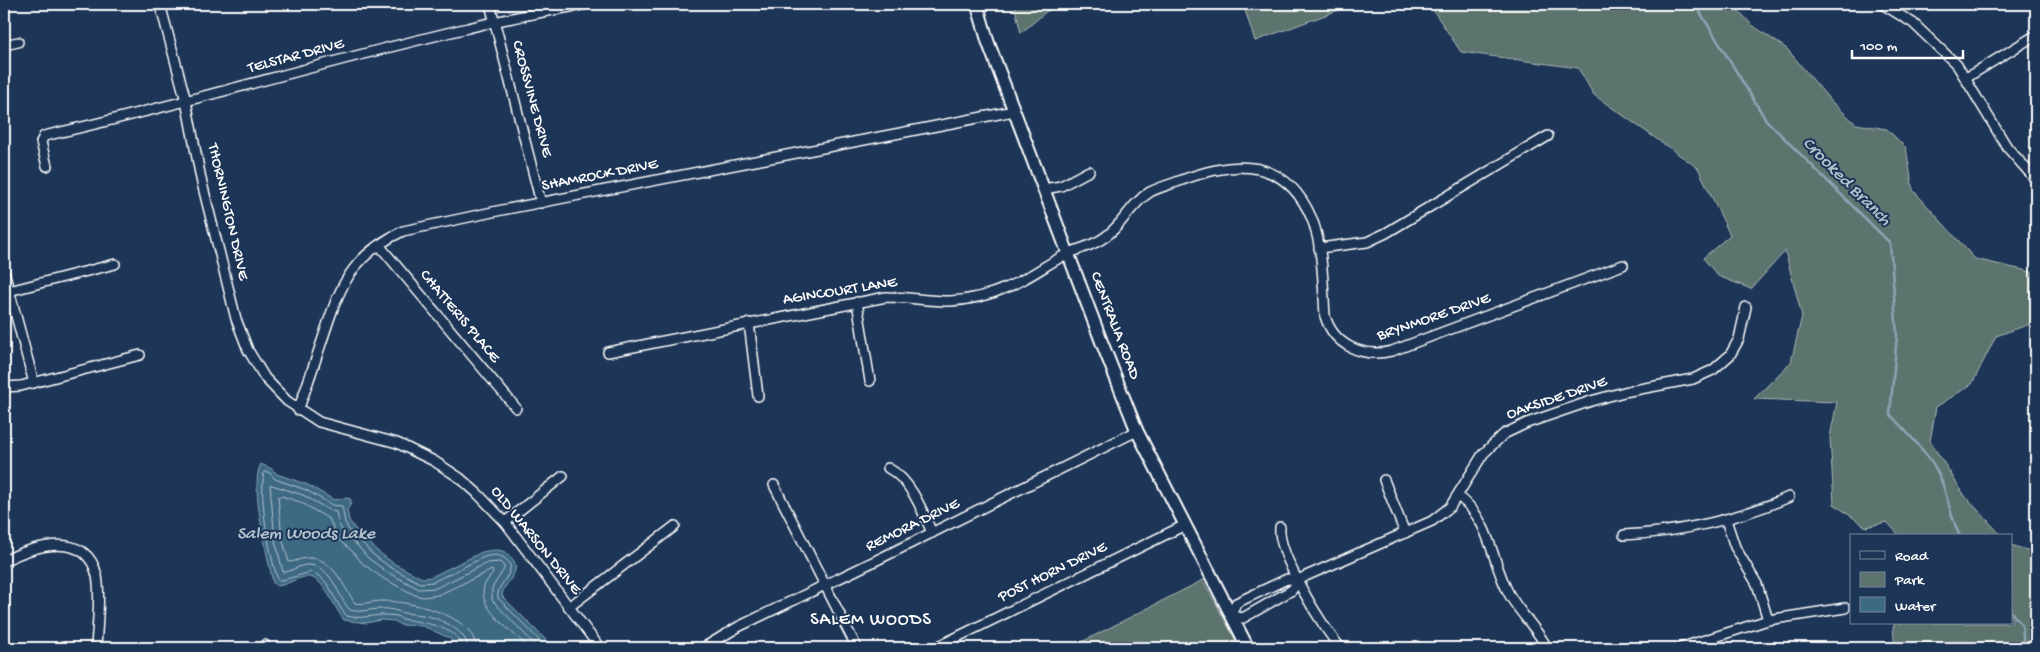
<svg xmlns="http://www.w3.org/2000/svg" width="2040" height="652" viewBox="0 0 2040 652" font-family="'Gochi Hand',sans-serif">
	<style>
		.green { fill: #5c736e; stroke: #aeb9b6 }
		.water { fill: #3e6983; stroke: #8ba5b5 }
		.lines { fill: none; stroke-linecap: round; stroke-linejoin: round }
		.shore { stroke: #b2c3cd; stroke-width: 1 }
		.stream { stroke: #8ba5b5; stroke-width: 2.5 }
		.minor-casing { stroke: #fff; stroke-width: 12 }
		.major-casing { stroke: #fff; stroke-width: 15 }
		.minor { stroke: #1d3557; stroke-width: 9 }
		.major { stroke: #1d3557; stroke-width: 11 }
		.labels { text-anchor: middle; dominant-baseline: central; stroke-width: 4; stroke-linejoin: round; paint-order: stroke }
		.street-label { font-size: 16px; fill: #fff; stroke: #1d3557 }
		.water-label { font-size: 18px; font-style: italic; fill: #b2c3cd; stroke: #1d3557 }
		.neighbourhood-label { font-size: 18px; letter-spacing: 1px; fill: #fff; stroke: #1d3557 }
	</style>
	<rect width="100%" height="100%" fill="#1d3557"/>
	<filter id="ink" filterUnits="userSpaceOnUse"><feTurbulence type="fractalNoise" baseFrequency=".02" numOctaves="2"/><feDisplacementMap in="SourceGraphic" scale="10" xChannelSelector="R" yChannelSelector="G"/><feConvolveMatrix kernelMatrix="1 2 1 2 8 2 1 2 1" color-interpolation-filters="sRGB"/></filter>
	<g filter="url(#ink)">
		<g class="green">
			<path d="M1016 4H1070L1047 11 1021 33 1015 8Z"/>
			<path d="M1243 4H1355L1255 41Z"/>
			<path d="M1429 4H1738L1737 9 1752 25 1787 49 1830 100 1856 124 1887 129 1906 148 1913 190 1975 259 2036 273V322L1996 336 1972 384 1936 407 1930 441 1965 496 2002 536H1900L1887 522 1866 527 1834 504 1830 437 1837 402 1754 399 1791 362 1802 316 1785 251 1751 289 1718 276 1703 258 1730 235 1698 168 1594 95 1578 68 1461 52Z"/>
			<path d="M2011 545 2036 553V648H1895L1893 628 1895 623H2011Z"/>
			<path d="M1203 580 1240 648H1070Z"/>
		</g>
		<path class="water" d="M261 464 272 469 277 474 308 485 334 500 349 498 351 500V504L347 510 349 520 355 529 365 537 376 550 393 563 422 578 431 577 482 552C491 550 501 548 508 554 528 571 502 582 502 596L554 648H459L449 638 423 626 400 625 395 621 381 620 366 623 344 620C335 610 324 576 307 577 297 577 288 585 277 586L273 583C268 558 249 484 261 464Z"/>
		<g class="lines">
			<g class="shore">
				<path d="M462 648C460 626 419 622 403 619 399 619 401 618 397 616 393 615 385 615 381 615 369 616 359 619 347 616 332 601 333 580 311 572L283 580H278C269 553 259 499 264 472H269L275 479 306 490 332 505 342 506 345 522 350 532 361 541 372 554 390 567 420 583 433 582 484 557C491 555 498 554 504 558 522 570 495 583 498 598L547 648"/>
				<path d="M468 648C467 630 439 618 423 615 417 614 410 614 404 613 396 611 390 608 381 609 370 609 361 613 350 610 337 597 334 567 309 565 300 564 292 572 283 572L275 540 270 485H272L303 495 329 510 336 512 339 525 345 535 357 545 368 558 387 572 419 589 436 588 487 563 500 562 504 566V569L492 588V600L538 648"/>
				<path d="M476 648C475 614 408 601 382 601 372 601 364 605 355 603 343 587 334 557 308 558 301 558 295 562 289 562L282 538 278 497 281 496 300 502 329 519 340 541 352 551 363 564 384 579 415 595 423 597 438 595 492 570 493 573C490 577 486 581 484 586 477 609 515 633 529 648"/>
			</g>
			<g class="stream">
				<path d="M1695 4 1766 120 1890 243 1897 335 1890 414C1904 430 1921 446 1933 464 1947 485 1948 513 1960 536"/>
				<path d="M2011 612 2022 625 2024 648"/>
			</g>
			<defs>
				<g id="minor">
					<path d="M160 4 186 101 201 179 236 319 248 350 265 378 287 401 319 422 397 443 434 461 460 478 477 493 505 522 600 648"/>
					<path d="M490 4 541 203"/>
					<path d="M1882 4 1913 23 1957 65 2007 147 2036 180"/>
					<path d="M4 45 18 42"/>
					<path d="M1966 78 2036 35"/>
					<path d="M47 166 41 142 44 136C186 104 326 61 468 28 507 18 547 11 587 4"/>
					<path d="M1044 189 1061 186 1089 171"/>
					<path d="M379 245 516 408"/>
					<path d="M1319 248 1367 242 1386 233 1548 136"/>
					<path d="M4 271 34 383"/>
					<path d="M9 291 115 264"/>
					<path d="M857 302 870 381"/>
					<path d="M749 323 758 396"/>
					<path d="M608 352 886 297C907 297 928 301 950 301 970 300 990 295 1008 287 1029 278 1047 264 1067 254 1080 248 1093 246 1105 237 1123 225 1131 203 1150 192 1160 187 1172 184 1182 180 1236 160 1286 157 1312 219 1323 247 1323 286 1325 316 1334 346 1363 358 1392 351L1623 265"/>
					<path d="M4 387 21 386 140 355"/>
					<path d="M298 410C307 387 314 364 322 341 339 288 350 256 403 231L502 210 1014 111"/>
					<path d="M888 468C911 480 922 510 932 533"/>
					<path d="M1384 480 1405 533"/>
					<path d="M774 485 857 648"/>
					<path d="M1458 496C1491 520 1491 561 1509 594 1520 614 1537 628 1547 648"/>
					<path d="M1726 520 1735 547 1757 584 1768 620"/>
					<path d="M505 522 563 476"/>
					<path d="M1280 527C1277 553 1323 629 1341 648"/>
					<path d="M1624 535C1682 532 1736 520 1789 497"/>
					<path d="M4 561C33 546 87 529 97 576 101 595 97 627 96 648"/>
					<path d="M1299 580 1287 579 1236 603 1231 616 1243 618 1292 590 1299 580 1306 576 1432 521 1450 507 1483 454 1504 434 1527 423 1591 401 1624 392 1693 379 1713 370 1730 355 1739 339 1746 307"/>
					<path d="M569 607 675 526"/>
					<path d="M265 648V645"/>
					<path d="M703 648 738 627 879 559 1137 431"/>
					<path d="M935 648 1185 525"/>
					<path d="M1415 648 1416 646"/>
					<path d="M1680 648 1768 620 1845 608"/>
				</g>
				<path id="major" d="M977 4 988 42 1102 343 1137 431 1248 648"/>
			</defs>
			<use href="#minor" class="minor-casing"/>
			<use href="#major" class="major-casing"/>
			<use href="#minor" class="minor"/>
			<use href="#major" class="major"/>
		</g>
	</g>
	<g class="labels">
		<g class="street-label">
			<text transform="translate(296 57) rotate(-15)">TELSTAR DRIVE</text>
			<text transform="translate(531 99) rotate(75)">CROSSVINE DRIVE</text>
			<text transform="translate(600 176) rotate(-11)">SHAMROCK DRIVE</text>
			<text transform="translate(227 212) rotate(77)">THORNINGTON DRIVE</text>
			<text transform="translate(840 292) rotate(-9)">AGINCOURT LANE</text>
			<text transform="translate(459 317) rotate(50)">CHATTERIS PLACE</text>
			<text transform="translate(1434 318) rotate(-19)">BRYNMORE DRIVE</text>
			<text transform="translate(1114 326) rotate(69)">CENTRALIA ROAD</text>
			<text transform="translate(1557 399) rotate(-19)">OAKSIDE DRIVE</text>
			<text transform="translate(913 526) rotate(-26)">REMORA DRIVE</text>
			<text transform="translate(535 541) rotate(51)">OLD WARSON DRIVE</text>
			<text transform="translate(1053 573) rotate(-26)">POST HORN DRIVE</text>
		</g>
		<g class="water-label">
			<text transform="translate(1846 182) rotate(45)">Crooked Branch</text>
			<text x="306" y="534">Salem Woods Lake</text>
		</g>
		<g class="neighbourhood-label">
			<text x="871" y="620">SALEM WOODS</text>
		</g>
	</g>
	<rect width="2040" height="652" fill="none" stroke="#1d3557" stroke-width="20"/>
	<rect x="10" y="10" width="2020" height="632" fill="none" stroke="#fff" stroke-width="2" filter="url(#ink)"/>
	<rect x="1850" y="534" width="162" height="90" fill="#1d3557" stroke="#77869a"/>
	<rect x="1860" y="551" width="25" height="8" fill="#1d3557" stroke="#77869a"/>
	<text x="1895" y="560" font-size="15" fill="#ffffff">Road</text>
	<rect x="1860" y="572" width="25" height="15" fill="#5c736e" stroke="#77869a"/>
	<text x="1895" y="584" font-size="15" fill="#ffffff">Park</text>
	<rect x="1860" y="597" width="25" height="15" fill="#3e6983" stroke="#77869a"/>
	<text x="1895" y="610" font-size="15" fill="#ffffff">Water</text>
	<path d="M1852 50v8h111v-8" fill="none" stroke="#ffffff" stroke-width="2.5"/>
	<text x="1860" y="50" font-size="15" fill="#ffffff" stroke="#1d3557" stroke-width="4" paint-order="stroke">100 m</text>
</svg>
